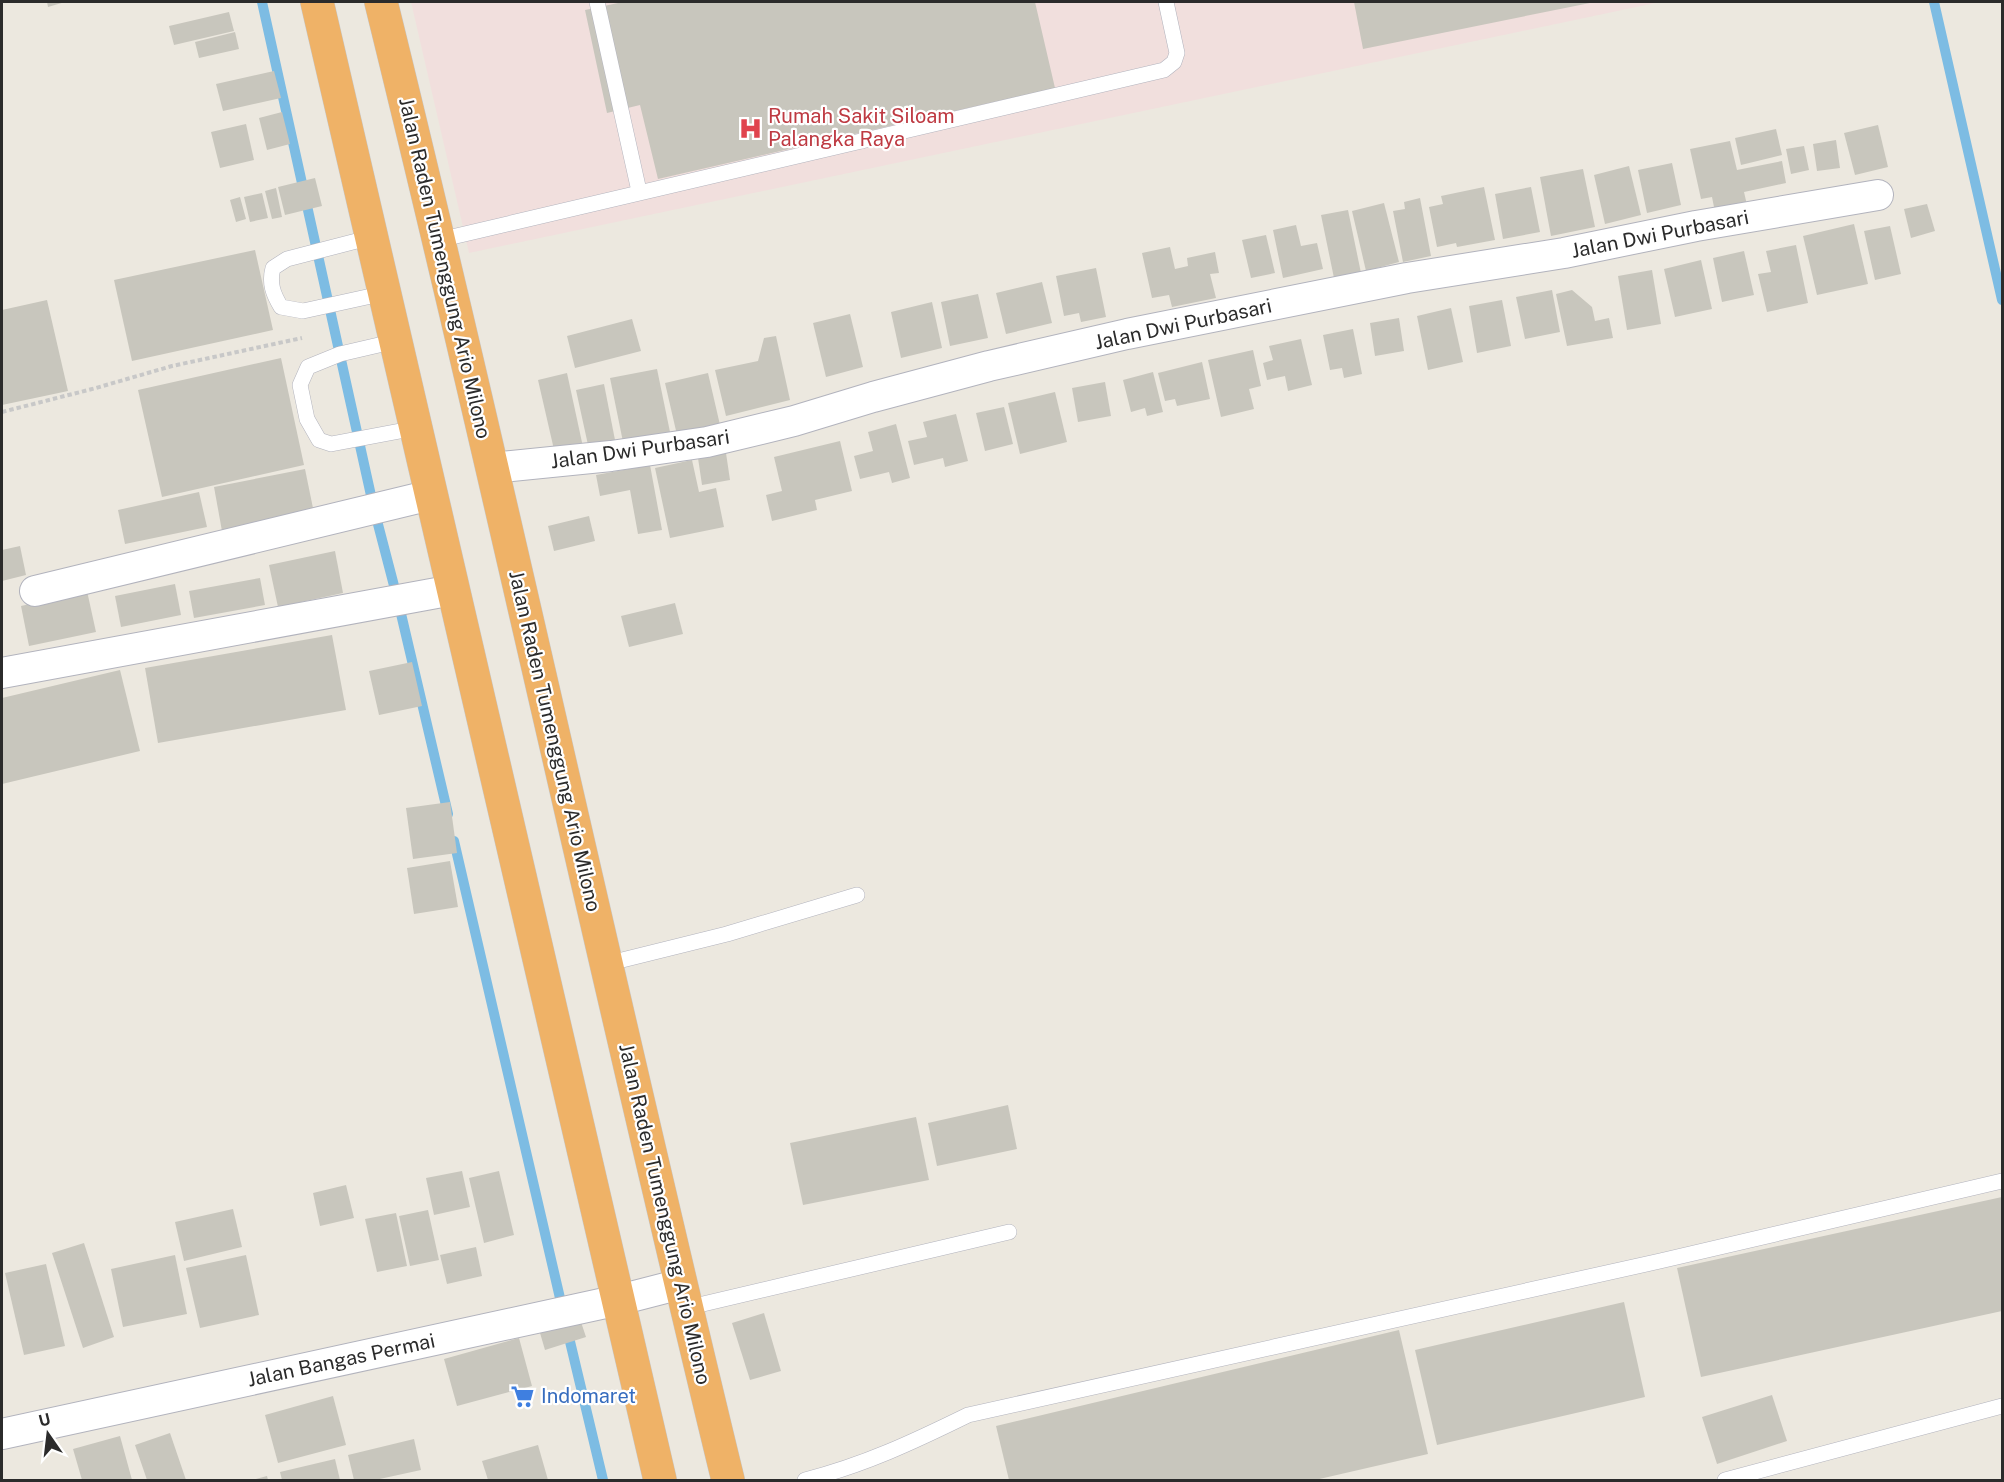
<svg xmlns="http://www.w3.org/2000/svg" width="2004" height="1482" viewBox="0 0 2004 1482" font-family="'Public Sans',sans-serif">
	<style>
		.medical { fill: #f1dfdd }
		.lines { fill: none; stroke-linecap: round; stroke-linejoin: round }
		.stream { stroke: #7dbce3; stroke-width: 10 }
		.building { fill: #c8c6bd }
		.lane-casing { stroke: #b2b3bd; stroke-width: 16 }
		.street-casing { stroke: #b2b3bd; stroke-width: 32 }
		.highway-casing { stroke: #c8c8c8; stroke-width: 34 }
		.path { stroke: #c8c8c8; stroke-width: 4; stroke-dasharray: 4.5 3; stroke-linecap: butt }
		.lane { stroke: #fff; stroke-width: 15 }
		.street { stroke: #fff; stroke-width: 30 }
		.highway { stroke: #efb267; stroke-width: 33 }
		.labels { text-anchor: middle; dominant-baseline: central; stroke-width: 4.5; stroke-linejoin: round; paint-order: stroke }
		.health-label { font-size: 20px; fill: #be3a42; stroke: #fff; text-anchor: start }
		.street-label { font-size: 20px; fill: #2b2b2b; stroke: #fff }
		.shop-label { font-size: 20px; fill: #366cbe; stroke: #fff; text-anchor: start }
	</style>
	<rect width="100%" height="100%" fill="#ece8df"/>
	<path class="medical" d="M411 2H1660L469 253Z"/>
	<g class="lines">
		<g class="stream">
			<path d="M262 2 374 509 398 601 448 814"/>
			<path d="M1934 2 2002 300"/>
			<path d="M454 841 563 1311"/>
			<path d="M567 1329 603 1480"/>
		</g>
	</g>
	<g class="building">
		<path d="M47 2H65L48 7Z"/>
		<path d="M1354 2H1590V3L1363 49Z"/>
		<path d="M618 3 1035 2 1055 88 658 179 640 105 607 113 585 10Z"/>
		<path d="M229 12 234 31 174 45 169 26Z"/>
		<path d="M235 32 239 49 199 58 195 42Z"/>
		<path d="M274 71 281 98 223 111 216 84Z"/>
		<path d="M282 112 290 144 267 150 259 118Z"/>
		<path d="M246 124 254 160 220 168 211 132Z"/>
		<path d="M1878 125 1888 167 1855 175 1844 133Z"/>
		<path d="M1776 129 1782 155 1741 165 1735 138Z"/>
		<path d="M1836 140 1840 168 1817 171 1813 144Z"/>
		<path d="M1730 141 1737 170 1782 161 1786 183 1744 192 1747 205 1715 212 1712 197 1701 199 1690 149Z"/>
		<path d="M1804 146 1809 170 1791 174 1786 149Z"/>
		<path d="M1672 163 1681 205 1647 213 1638 170Z"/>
		<path d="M1629 166 1641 215 1605 224 1594 175Z"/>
		<path d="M1583 169 1595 227 1551 236 1540 177Z"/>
		<path d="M315 178 322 206 285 215 278 187Z"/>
		<path d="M1484 187 1495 240 1457 247 1456 243 1437 247 1429 207 1443 204 1441 196Z"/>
		<path d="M1531 187 1540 232 1503 239 1495 194Z"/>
		<path d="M276 188 282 217 272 219 265 191Z"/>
		<path d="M262 193 268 218 250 222 244 197Z"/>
		<path d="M240 197 246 219 236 222 230 200Z"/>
		<path d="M1420 198 1431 256 1403 262 1393 211 1405 209 1404 202Z"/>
		<path d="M1384 203 1399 262 1366 271 1352 211Z"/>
		<path d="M1927 204 1935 231 1911 238 1904 209Z"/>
		<path d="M1348 210 1361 273 1334 278 1321 215Z"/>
		<path d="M1854 224 1868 284 1817 295 1803 236Z"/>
		<path d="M1296 225 1301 246 1317 243 1323 269 1283 278 1273 230Z"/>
		<path d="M1890 226 1901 274 1875 280 1864 231Z"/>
		<path d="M1266 235 1275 273 1251 278 1242 240Z"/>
		<path d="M1796 245 1808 303 1767 312 1758 274 1771 272 1766 251Z"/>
		<path d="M1170 247 1175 269 1188 266 1187 258 1215 252 1219 273 1210 274 1216 298 1172 307 1169 295 1152 298 1142 253Z"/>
		<path d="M255 250 273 330 132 361 114 280Z"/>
		<path d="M1744 251 1754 295 1722 302 1713 258Z"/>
		<path d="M1701 260 1712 309 1675 317 1664 269Z"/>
		<path d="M1096 268 1106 317 1081 322 1079 313 1064 316 1056 276Z"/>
		<path d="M1652 270 1661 324 1627 330 1618 276Z"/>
		<path d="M1042 282 1052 323 1006 334 996 293Z"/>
		<path d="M1552 290 1560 332 1525 339 1516 297Z"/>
		<path d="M1572 290 1592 307 1595 321 1609 318 1613 338 1567 346 1556 294Z"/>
		<path d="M978 294 988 338 950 346 941 302Z"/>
		<path d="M47 300 68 391 2 405V310Z"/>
		<path d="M1502 300 1511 346 1477 353 1469 306Z"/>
		<path d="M932 302 942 348 901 358 891 312Z"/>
		<path d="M1451 308 1463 362 1428 370 1417 316Z"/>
		<path d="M850 314 863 367 826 377 813 323Z"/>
		<path d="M1399 318 1404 351 1375 356 1370 323Z"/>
		<path d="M632 319 641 351 575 368 567 336Z"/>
		<path d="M1353 329 1362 374 1344 378 1342 368 1330 370 1323 335Z"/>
		<path d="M776 336 790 400 726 416 715 370 758 361 764 338Z"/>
		<path d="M1301 339 1312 385 1288 391 1285 376 1267 380 1263 363 1273 360 1269 346Z"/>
		<path d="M1253 350 1261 386 1249 389 1254 409 1221 417 1208 360Z"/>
		<path d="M281 358 304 465 162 497 138 390Z"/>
		<path d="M1202 362 1210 399 1177 406 1175 399 1165 401 1158 373Z"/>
		<path d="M657 369 670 432 623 442 610 378Z"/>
		<path d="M1153 372 1163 412 1147 416 1145 408 1131 412 1123 380Z"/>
		<path d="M567 373 583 447 555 454 538 380Z"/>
		<path d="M708 373 720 425 677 435 665 383Z"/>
		<path d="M1105 382 1111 416 1078 422 1072 388Z"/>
		<path d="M604 384 615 440 588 445 576 390Z"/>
		<path d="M1055 392 1067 442 1020 454 1008 403Z"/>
		<path d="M1004 407 1013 444 985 451 976 413Z"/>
		<path d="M956 414 968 461 945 467 943 458 914 465 908 441 927 437 923 422Z"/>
		<path d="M896 424 910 478 892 483 889 472 860 479 854 456 873 451 868 432Z"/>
		<path d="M840 441 852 491 815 500 817 510 772 521 766 495 782 491 774 457Z"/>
		<path d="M726 453 730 480 702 485 698 458Z"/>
		<path d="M692 460 699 492 716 488 724 527 670 538 655 468Z"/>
		<path d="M650 465 662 530 638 534 630 490 600 496 596 475Z"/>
		<path d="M305 469 314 513 222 531 214 487Z"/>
		<path d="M199 492 207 527 125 544 118 510Z"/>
		<path d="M589 516 595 541 554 551 548 526Z"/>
		<path d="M20 546 26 575 2 581V550Z"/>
		<path d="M335 551 343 593 278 607 269 565Z"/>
		<path d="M260 578 265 605 194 618 189 591Z"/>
		<path d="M175 584 181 615 121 627 115 596Z"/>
		<path d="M87 591 96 632 29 646 21 606Z"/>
		<path d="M675 603 683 634 629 647 621 616Z"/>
		<path d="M332 635 346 710 158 743 145 668Z"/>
		<path d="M412 662 422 706 379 715 369 671Z"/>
		<path d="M120 670 140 751 2 784V698Z"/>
		<path d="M450 802 457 853 413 859 406 808Z"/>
		<path d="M450 861 458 907 414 914 407 868Z"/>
		<path d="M1008 1105 1017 1149 937 1166 928 1123Z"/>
		<path d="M916 1117 929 1180 803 1205 790 1143Z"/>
		<path d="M462 1171 470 1207 434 1215 426 1178Z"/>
		<path d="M499 1171 514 1235 484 1243 469 1178Z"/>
		<path d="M346 1185 354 1218 320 1226 313 1193Z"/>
		<path d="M2002 1197V1311L1701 1377 1677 1268Z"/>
		<path d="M233 1209 242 1247 184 1261 175 1222Z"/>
		<path d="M428 1210 439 1260 410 1266 399 1216Z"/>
		<path d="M396 1213 407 1266 377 1272 365 1219Z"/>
		<path d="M84 1243 114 1337 83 1348 52 1253Z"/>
		<path d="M476 1247 482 1276 447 1284 440 1255Z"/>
		<path d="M175 1255 187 1314 123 1327 111 1269Z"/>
		<path d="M246 1255 259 1315 200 1328 186 1268Z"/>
		<path d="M46 1264 65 1346 24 1355 5 1273Z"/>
		<path d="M1624 1302 1645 1397 1437 1445 1415 1350Z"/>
		<path d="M578 1313 586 1337 545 1350 538 1326Z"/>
		<path d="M764 1313 781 1371 750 1380 732 1323Z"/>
		<path d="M1399 1330 1428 1454 1315 1480H1009L996 1426Z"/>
		<path d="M519 1338 532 1386 457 1406 444 1359Z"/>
		<path d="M1772 1395 1787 1441 1717 1464 1702 1417Z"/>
		<path d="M333 1396 346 1445 278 1463 265 1415Z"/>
		<path d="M170 1433 186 1480H147L135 1445Z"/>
		<path d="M120 1436 132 1480H82L73 1449Z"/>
		<path d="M414 1439 421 1470 375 1480H354L348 1455Z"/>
		<path d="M538 1445 548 1480H488L482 1461Z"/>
		<path d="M335 1459 340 1480H282L280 1472Z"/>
		<path d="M267 1476 268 1480H252Z"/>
	</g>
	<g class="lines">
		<defs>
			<g id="lane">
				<path d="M597 2 639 191"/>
				<path d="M372 237 287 259 273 268C269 283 273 294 281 307L303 311 385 293"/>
				<path d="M439 240 1164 70 1174 62 1177 53 1166 2"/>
				<path d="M396 341 340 354 308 367 300 385 307 419 319 440 331 444 416 428"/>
				<path d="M606 964 727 934 857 895"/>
				<path d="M686 1308 1009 1232"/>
				<path d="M805 1480C864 1465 913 1442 968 1415L1660 1261 2002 1181"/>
				<path d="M1725 1480 2002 1406"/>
			</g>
			<g id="street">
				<path d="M492 468 611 456 707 442 794 421 873 397 989 366 1127 334 1407 278 1564 253 1696 226 1878 195"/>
				<path d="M35 591 431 495"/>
				<path d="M2 673 453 590"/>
				<path d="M2 1434 619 1300 681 1284"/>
			</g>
			<g id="highway">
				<path d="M317 2 660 1480"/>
				<path d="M381 2C502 493 608 988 728 1480"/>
			</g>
		</defs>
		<use href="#lane" class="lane-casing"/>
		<use href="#street" class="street-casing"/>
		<use href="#highway" class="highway-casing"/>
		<path class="path" d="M2 412 96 388 172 366 302 338"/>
		<use href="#lane" class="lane"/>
		<use href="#street" class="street"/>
		<use href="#highway" class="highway"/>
	</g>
	<defs>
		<symbol id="hospital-bare" viewBox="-9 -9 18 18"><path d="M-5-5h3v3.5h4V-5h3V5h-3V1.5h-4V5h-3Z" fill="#e0444e" stroke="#fff" stroke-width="2.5" paint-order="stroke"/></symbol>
		<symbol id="supermarket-bare" viewBox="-9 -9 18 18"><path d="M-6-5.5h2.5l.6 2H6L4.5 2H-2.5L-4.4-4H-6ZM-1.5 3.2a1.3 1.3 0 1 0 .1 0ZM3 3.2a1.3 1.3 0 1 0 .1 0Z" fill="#3f7fe0" stroke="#fff" stroke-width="2.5" paint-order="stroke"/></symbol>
	</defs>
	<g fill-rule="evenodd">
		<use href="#hospital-bare" x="734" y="112" width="33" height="33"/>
		<use href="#supermarket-bare" x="506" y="1380" width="33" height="33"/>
	</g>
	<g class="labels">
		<g class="health-label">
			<text x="768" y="116">Rumah Sakit Siloam<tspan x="768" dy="23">Palangka Raya</tspan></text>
		</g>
		<g class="street-label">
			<text transform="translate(1660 234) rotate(-11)">Jalan Dwi Purbasari</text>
			<text transform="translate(445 268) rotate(77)">Jalan Raden Tumenggung Ario Milono</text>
			<text transform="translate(1183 324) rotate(-12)">Jalan Dwi Purbasari</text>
			<text transform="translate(640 449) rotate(-8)">Jalan Dwi Purbasari</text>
			<text transform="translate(555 741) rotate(77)">Jalan Raden Tumenggung Ario Milono</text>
			<text transform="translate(665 1214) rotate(77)">Jalan Raden Tumenggung Ario Milono</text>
			<text transform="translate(341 1360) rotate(-12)">Jalan Bangas Permai</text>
		</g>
		<g class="shop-label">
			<text x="541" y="1396">Indomaret</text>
		</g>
	</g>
	<rect width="2004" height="1482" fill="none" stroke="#2b2b2b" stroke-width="6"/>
	<g transform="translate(48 1434) rotate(346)" stroke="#ffffff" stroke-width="4.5" paint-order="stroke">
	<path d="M0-4.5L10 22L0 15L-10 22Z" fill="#2b2b2b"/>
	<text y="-9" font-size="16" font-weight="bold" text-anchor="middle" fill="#2b2b2b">U</text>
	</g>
</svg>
